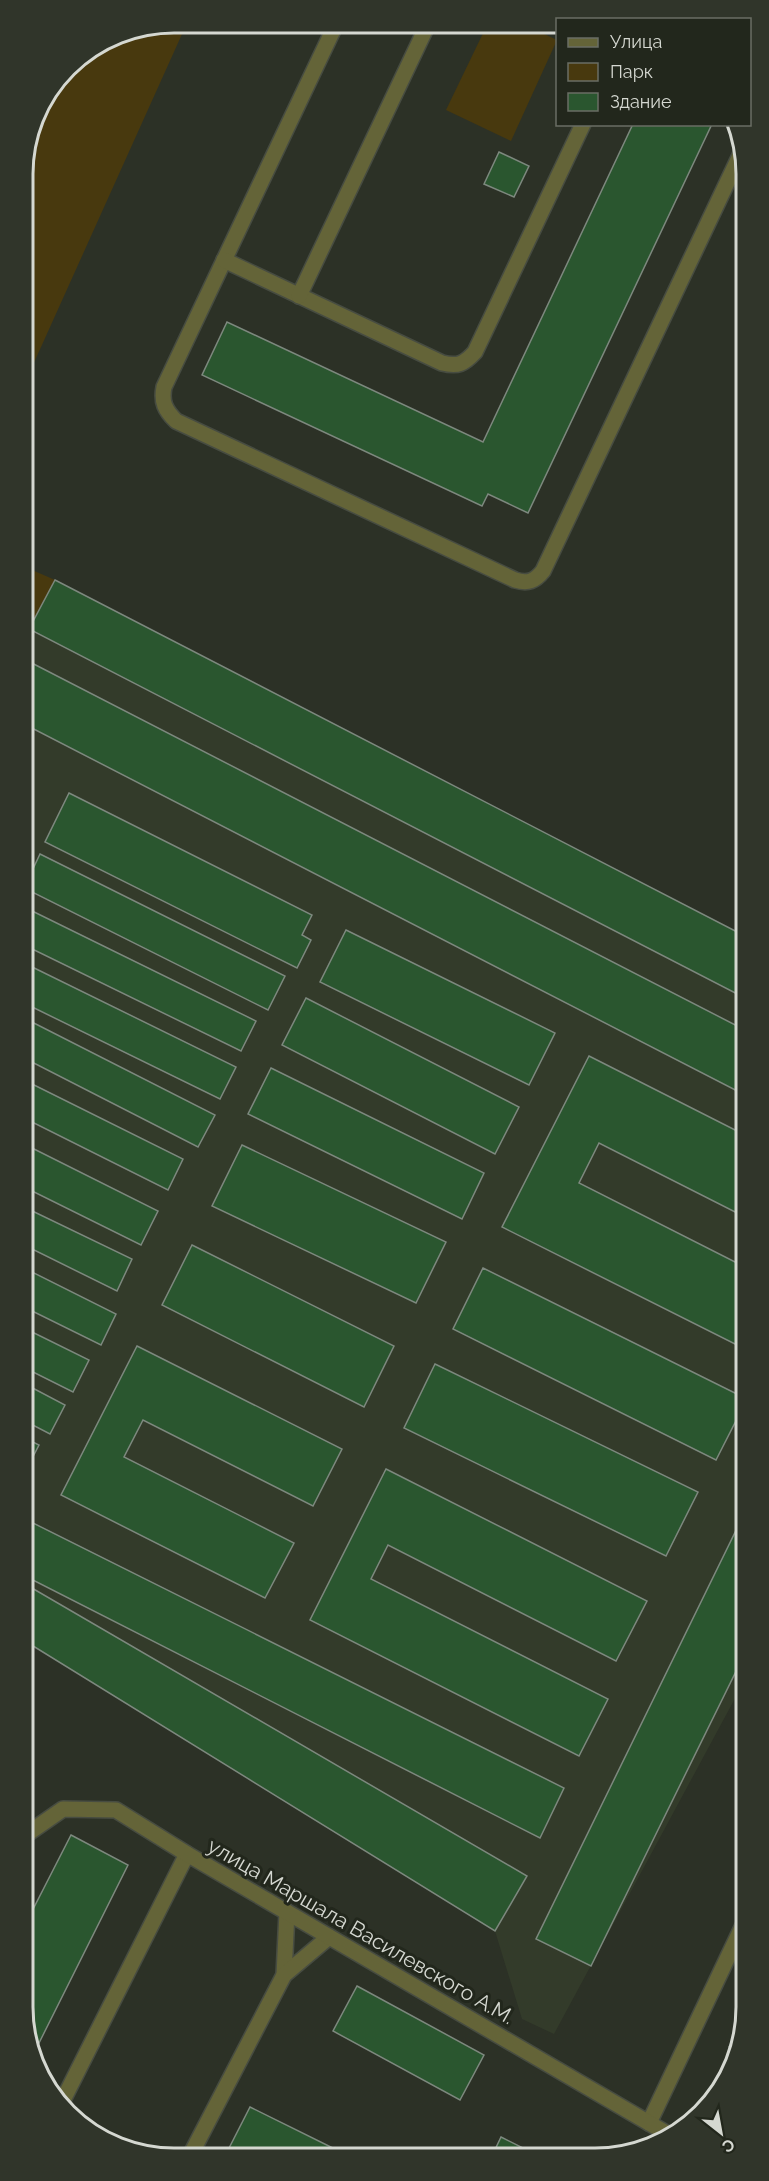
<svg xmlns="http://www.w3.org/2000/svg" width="769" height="2181" viewBox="0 0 769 2181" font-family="Raleway,sans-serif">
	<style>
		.built { fill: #333b2a }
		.green { fill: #48390e }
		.building { fill: #2a562f; stroke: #7d887e; stroke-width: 1.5 }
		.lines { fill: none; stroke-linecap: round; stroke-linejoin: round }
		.service-casing { stroke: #474c41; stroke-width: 18 }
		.minor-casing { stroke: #474c41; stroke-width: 18 }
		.service { stroke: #646438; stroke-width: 15 }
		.minor { stroke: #646438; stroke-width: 15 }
		.labels { text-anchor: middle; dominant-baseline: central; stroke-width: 6; stroke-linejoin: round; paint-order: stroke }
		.street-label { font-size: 21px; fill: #d5d8d1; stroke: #22271c }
		.rim { fill: none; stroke: #d5d8d1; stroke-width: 3 }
	</style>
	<rect width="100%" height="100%" fill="#2c3126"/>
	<path class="built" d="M55 580 745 936 746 1678 554 2034 522 2019 495 1931 25 1641 24 634 29 629Z"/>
	<g class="green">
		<path d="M174 23H187L23 387V163L38 106 74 60 116 34Z"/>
		<path d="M487 25H525L557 40 511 141 446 110Z"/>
		<path d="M23 566 55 580 29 629 24 634Z"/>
	</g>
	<g class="building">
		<path d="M633 124H712L528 513 488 494 482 506 202 375 227 322 483 442Z"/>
		<path d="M499 152 529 166 514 197 484 184Z"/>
		<path d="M55 580 745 936V998L29 629Z"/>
		<path d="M24 659 745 1030V1095L24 724Z"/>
		<path d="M24 775 31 778 24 794Z"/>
		<path d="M69 793 312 915 302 935 311 940 297 968 45 842Z"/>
		<path d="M40 854 285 976 268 1010 24 888Z"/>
		<path d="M24 907 256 1021 241 1051 24 945Z"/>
		<path d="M346 930 555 1033 529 1085 320 982Z"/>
		<path d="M24 963 236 1067 220 1099 24 1003Z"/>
		<path d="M306 998 519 1107 495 1154 282 1045Z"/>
		<path d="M24 1018 215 1115 198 1147 24 1058Z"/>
		<path d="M589 1056 745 1135V1217L599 1143 579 1183 745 1267V1349L502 1227Z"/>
		<path d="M271 1068 484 1173 462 1219 248 1114Z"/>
		<path d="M24 1080 183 1159 168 1190 24 1118Z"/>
		<path d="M24 1144 158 1211 141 1245 24 1187Z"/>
		<path d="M242 1145 446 1242 416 1303 212 1206Z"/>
		<path d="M24 1207 132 1259 117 1291 24 1245Z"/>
		<path d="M192 1245 394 1346 364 1407 162 1305Z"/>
		<path d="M24 1268 116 1314 101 1345 24 1307Z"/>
		<path d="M483 1268 745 1398V1403L716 1460 453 1329Z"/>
		<path d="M24 1328 89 1360 73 1392 25 1368Z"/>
		<path d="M137 1346 342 1449 313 1506 143 1420 124 1457 294 1543 265 1598 61 1495Z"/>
		<path d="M435 1364 698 1492 666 1556 404 1428Z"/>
		<path d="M25 1384 65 1405 50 1434 25 1421Z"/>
		<path d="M25 1438 39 1445 25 1472Z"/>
		<path d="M386 1469 647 1601 616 1661 388 1545 371 1579 608 1699 579 1756 310 1620Z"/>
		<path d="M745 1512 746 1651 591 1966 536 1939Z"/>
		<path d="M25 1519 564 1788 540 1838 25 1576Z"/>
		<path d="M25 1584 527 1876 495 1931 25 1641Z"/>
		<path d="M71 1835 128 1865 34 2053 25 2037V1925Z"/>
		<path d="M357 1986 484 2055 460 2100 333 2031Z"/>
		<path d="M746 2011V2017L738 2051 729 2047Z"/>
		<path d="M250 2107 349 2156H225Z"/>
		<path d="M501 2137 539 2156H492Z"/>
	</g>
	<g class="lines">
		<defs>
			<g id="service">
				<path d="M336 24 164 387C161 402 165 410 176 421L515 580C528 584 535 581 543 571L744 147"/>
				<path d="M224 260 442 363C458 367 464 364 475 352L583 124"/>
				<path d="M299 296 428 24"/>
				<path d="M284 1975 287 1912"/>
				<path d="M61 2104 187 1854"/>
				<path d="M649 2123 746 1919"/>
				<path d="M190 2156 284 1975 329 1937"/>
			</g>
			<path id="minor" d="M25 1838 27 1834 63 1809 116 1810 187 1854 673 2137"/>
		</defs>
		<use href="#service" class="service-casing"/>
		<use href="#minor" class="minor-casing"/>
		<use href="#service" class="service"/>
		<use href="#minor" class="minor"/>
	</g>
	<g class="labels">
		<g class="street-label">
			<text transform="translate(361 1931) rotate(30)">улица Маршала Василевского А.М.</text>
		</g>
	</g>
	<path d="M0 0H769V2181H0ZM174 33H595A141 141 0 0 1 736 174V2007A141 141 0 0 1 595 2148H174A141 141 0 0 1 33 2007V174A141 141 0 0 1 174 33Z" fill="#30352a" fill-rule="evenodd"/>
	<path class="rim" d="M174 33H595A141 141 0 0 1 736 174V2007A141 141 0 0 1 595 2148H174A141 141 0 0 1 33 2007V174A141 141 0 0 1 174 33Z"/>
	<rect x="556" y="18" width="195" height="108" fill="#22271c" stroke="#6a6e64" stroke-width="1.5"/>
	<rect x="568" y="38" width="30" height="9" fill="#646438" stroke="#6a6e64" stroke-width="1.5"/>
	<text x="610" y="48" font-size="18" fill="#d5d8d1">Улица</text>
	<rect x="568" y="63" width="30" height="18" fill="#48390e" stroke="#6a6e64" stroke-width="1.5"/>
	<text x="610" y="78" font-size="18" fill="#d5d8d1">Парк</text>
	<rect x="568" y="93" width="30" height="18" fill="#2a562f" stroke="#6a6e64" stroke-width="1.5"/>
	<text x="610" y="108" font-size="18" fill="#d5d8d1">Здание</text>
	<g transform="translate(721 2133) rotate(149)" stroke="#22271c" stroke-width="4.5" paint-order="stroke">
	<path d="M0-4.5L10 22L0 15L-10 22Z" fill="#d5d8d1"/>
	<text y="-9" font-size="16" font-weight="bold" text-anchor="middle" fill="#d5d8d1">С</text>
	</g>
</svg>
